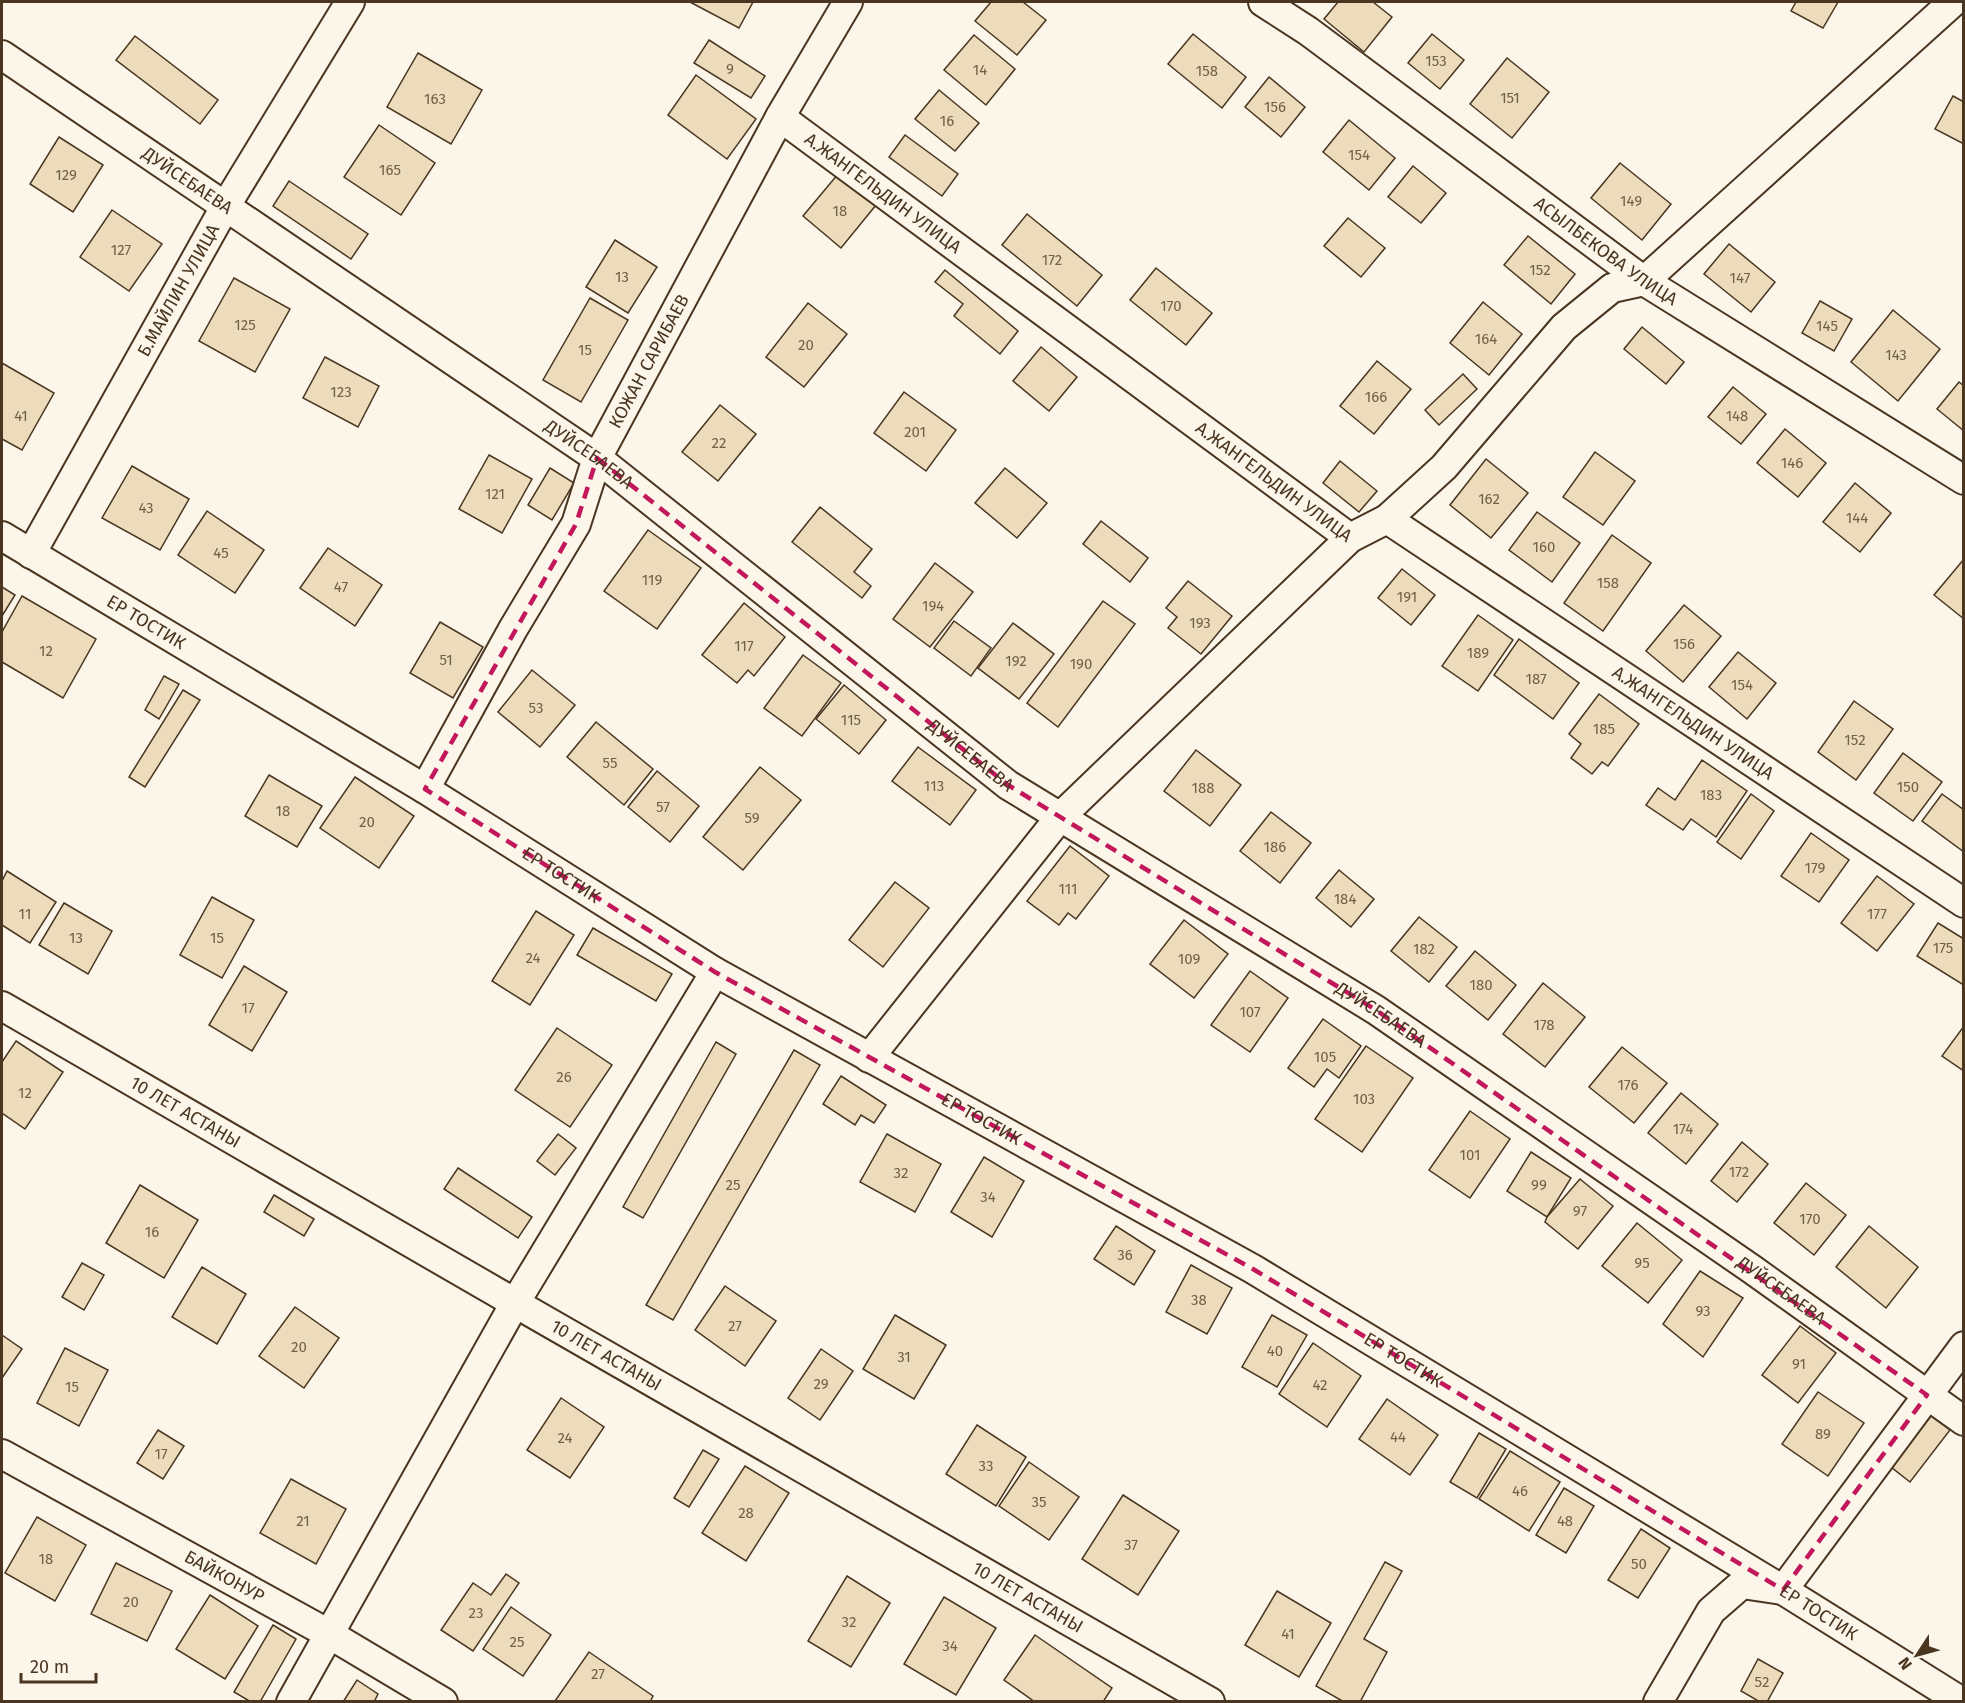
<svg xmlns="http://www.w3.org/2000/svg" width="1965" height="1703" viewBox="0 0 1965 1703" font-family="'Fira Sans',sans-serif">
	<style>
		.building { fill: #ecdcbc; stroke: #4a3520; stroke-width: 1.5 }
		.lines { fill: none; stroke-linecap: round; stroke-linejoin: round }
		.minor-casing { stroke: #4a3520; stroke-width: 32 }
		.minor { stroke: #fbf6e9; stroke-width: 28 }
		.marked { fill: none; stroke: #c2185b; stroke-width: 4.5; stroke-dasharray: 12 8; stroke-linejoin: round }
		.labels { text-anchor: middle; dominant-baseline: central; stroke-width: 4.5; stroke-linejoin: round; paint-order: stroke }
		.number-label { font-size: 15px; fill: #725f47 }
		.street-label { font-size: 18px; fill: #4a3520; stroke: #fbf6e9 }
	</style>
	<rect width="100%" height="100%" fill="#fbf6e9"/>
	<g class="building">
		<path d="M690 2H753L739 28Z"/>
		<path d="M991 2H1023L1046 20 1017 55 975 21Z"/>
		<path d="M1338 2H1373L1392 17 1364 52 1324 19Z"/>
		<path d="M1796 2H1838L1823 28 1791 11Z"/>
		<path d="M1193 34 1246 77 1222 108 1168 64Z"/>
		<path d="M1432 34 1464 60 1440 89 1408 63Z"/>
		<path d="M974 35 1015 69 986 105 944 70Z"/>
		<path d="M135 36 218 100 200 124 116 60Z"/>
		<path d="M709 40 765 76 751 98 694 63Z"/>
		<path d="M418 53 482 90 451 144 387 107Z"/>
		<path d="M1507 58 1549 92 1512 138 1470 104Z"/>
		<path d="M696 75 756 119 727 159 668 115Z"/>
		<path d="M1269 77 1305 107 1281 137 1245 107Z"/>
		<path d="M939 90 979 123 955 151 915 119Z"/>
		<path d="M1953 96 1964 102V144L1935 129Z"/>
		<path d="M1349 120 1395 158 1369 190 1323 152Z"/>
		<path d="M379 125 435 163 401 215 344 177Z"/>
		<path d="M905 135 958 174 942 196 889 157Z"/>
		<path d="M59 137 103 165 73 212 30 184Z"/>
		<path d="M1620 163 1671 204 1642 240 1591 198Z"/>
		<path d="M1413 166 1446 193 1421 223 1388 197Z"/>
		<path d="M838 174 876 205 841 248 803 216Z"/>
		<path d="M289 181 368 234 351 259 273 206Z"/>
		<path d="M112 210 162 244 129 291 80 257Z"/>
		<path d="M1027 214 1102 275 1077 306 1002 245Z"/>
		<path d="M1348 218 1385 248 1361 277 1324 246Z"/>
		<path d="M1528 236 1575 274 1551 304 1504 265Z"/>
		<path d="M615 240 657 267 628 313 586 287Z"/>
		<path d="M1729 244 1775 282 1751 312 1704 274Z"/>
		<path d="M1156 268 1212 313 1186 345 1130 300Z"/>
		<path d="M945 270 1018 331 1000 354 954 316 963 304 935 282Z"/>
		<path d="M234 278 290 309 255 372 199 341Z"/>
		<path d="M590 298 628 320 581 402 543 380Z"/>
		<path d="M1820 301 1852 319 1834 351 1802 333Z"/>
		<path d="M1483 302 1522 334 1489 375 1450 343Z"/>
		<path d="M808 303 847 334 804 387 766 357Z"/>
		<path d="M1893 310 1940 349 1898 401 1851 362Z"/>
		<path d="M1642 327 1684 362 1666 384 1624 349Z"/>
		<path d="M1041 347 1077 377 1049 411 1013 381Z"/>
		<path d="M325 357 379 386 358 427 303 398Z"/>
		<path d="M1377 361 1411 389 1374 434 1340 406Z"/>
		<path d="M2 363 54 393 22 450 2 439Z"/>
		<path d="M1463 374 1477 389 1439 425 1425 410Z"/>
		<path d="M1959 382 1964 386V431L1937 409Z"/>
		<path d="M1733 387 1766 414 1741 444 1708 417Z"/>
		<path d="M904 392 956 430 926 471 874 433Z"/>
		<path d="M720 405 756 434 718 481 682 452Z"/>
		<path d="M1785 429 1826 463 1798 497 1757 463Z"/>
		<path d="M1595 452 1635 481 1603 525 1563 497Z"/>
		<path d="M489 455 532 479 502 533 459 509Z"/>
		<path d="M1486 459 1528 493 1491 538 1450 505Z"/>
		<path d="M1340 461 1377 491 1359 512 1323 483Z"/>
		<path d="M132 466 189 499 160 550 102 518Z"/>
		<path d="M550 468 574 483 552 520 528 505Z"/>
		<path d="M1005 468 1047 503 1017 538 975 503Z"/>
		<path d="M1855 483 1891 513 1860 552 1823 522Z"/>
		<path d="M820 507 872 549 854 572 871 586 862 598 792 542Z"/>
		<path d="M207 511 264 550 235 593 178 555Z"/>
		<path d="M1537 512 1580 543 1552 582 1509 550Z"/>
		<path d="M1101 521 1148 558 1130 582 1083 544Z"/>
		<path d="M648 530 701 568 657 629 604 591Z"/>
		<path d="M1612 535 1651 563 1603 631 1564 603Z"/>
		<path d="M328 548 382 585 355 626 300 588Z"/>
		<path d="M1964 559V619L1934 595Z"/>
		<path d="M935 563 973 592 930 647 893 619Z"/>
		<path d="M1402 569 1435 595 1411 625 1378 598Z"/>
		<path d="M1188 581 1232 616 1201 654 1168 628 1177 617 1166 608Z"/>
		<path d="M2 587 15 595 2 616Z"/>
		<path d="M22 596 96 639 63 698 2 662V632Z"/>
		<path d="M1103 601 1135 624 1058 727 1027 703Z"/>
		<path d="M744 603 785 637 754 676 748 670 737 683 702 655Z"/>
		<path d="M1684 605 1721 636 1683 682 1646 651Z"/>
		<path d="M1478 615 1513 640 1478 691 1442 666Z"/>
		<path d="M954 621 991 648 971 676 934 648Z"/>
		<path d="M440 622 483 647 453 698 410 673Z"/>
		<path d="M1013 623 1054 654 1019 699 978 668Z"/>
		<path d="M1519 639 1579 683 1553 719 1494 675Z"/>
		<path d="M1738 652 1776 683 1747 719 1709 687Z"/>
		<path d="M803 655 841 683 802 736 764 708Z"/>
		<path d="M532 670 575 705 540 747 498 712Z"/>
		<path d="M164 676 179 684 159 719 145 710Z"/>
		<path d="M844 685 886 720 859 754 816 719Z"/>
		<path d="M183 690 200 700 145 787 129 777Z"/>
		<path d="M1599 694 1639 724 1608 766 1602 762 1592 774 1571 758 1581 744 1569 734Z"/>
		<path d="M1854 701 1893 729 1856 780 1818 752Z"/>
		<path d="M596 722 653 769 624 805 567 757Z"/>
		<path d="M918 747 976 790 950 825 892 781Z"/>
		<path d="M1196 750 1241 785 1210 826 1164 791Z"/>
		<path d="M1903 753 1942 782 1913 821 1874 793Z"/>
		<path d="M1702 760 1747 791 1716 837 1691 819 1683 830 1646 805 1658 788 1675 800Z"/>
		<path d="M760 767 801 800 743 870 703 837Z"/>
		<path d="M657 771 699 806 670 842 628 807Z"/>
		<path d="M269 775 322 806 297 847 245 816Z"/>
		<path d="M355 777 414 816 379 868 320 828Z"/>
		<path d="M1751 794 1774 811 1741 859 1717 842Z"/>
		<path d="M1942 794 1964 810V852L1922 821Z"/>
		<path d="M1271 812 1311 843 1280 883 1240 851Z"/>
		<path d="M1811 833 1849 860 1819 902 1781 876Z"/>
		<path d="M1070 846 1109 876 1076 919 1068 913 1059 925 1027 901Z"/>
		<path d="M1339 870 1374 899 1351 927 1316 898Z"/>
		<path d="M7 871 56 902 30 943 2 925V881Z"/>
		<path d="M1877 876 1914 904 1877 951 1841 923Z"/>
		<path d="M895 882 929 908 883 967 849 940Z"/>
		<path d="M212 897 254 920 222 978 180 955Z"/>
		<path d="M64 903 112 931 88 974 39 945Z"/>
		<path d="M536 911 574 935 530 1005 492 981Z"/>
		<path d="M1419 917 1457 947 1429 982 1391 951Z"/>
		<path d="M1184 920 1228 954 1194 998 1150 964Z"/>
		<path d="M1938 923 1964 939V981L1962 984 1917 956Z"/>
		<path d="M593 928 672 974 656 1001 577 955Z"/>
		<path d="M1475 951 1516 985 1488 1020 1446 986Z"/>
		<path d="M244 966 287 992 252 1051 209 1025Z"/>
		<path d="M1250 971 1288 998 1250 1052 1211 1025Z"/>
		<path d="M1543 983 1585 1017 1545 1067 1503 1034Z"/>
		<path d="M1323 1019 1361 1046 1339 1078 1327 1069 1314 1087 1288 1068Z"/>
		<path d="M1964 1026V1071L1942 1056Z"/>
		<path d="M557 1028 612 1065 570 1127 515 1090Z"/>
		<path d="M16 1041 63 1072 25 1129 2 1113V1062Z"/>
		<path d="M716 1042 736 1054 643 1218 623 1207Z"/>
		<path d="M1366 1046 1413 1078 1362 1152 1315 1119Z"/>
		<path d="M1622 1047 1667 1083 1634 1123 1589 1087Z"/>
		<path d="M794 1050 820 1065 673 1320 646 1305Z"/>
		<path d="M841 1076 886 1105 874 1123 861 1115 855 1125 823 1104Z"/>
		<path d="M1681 1093 1718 1124 1686 1164 1648 1133Z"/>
		<path d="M1470 1111 1510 1139 1470 1198 1429 1170Z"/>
		<path d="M558 1134 576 1148 555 1175 537 1161Z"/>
		<path d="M887 1134 941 1164 915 1212 860 1182Z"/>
		<path d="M1742 1142 1768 1164 1737 1202 1711 1181Z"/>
		<path d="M1531 1152 1571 1178 1547 1217 1507 1191Z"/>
		<path d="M984 1157 1024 1181 992 1237 951 1212Z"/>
		<path d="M458 1168 532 1217 518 1238 444 1189Z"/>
		<path d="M1580 1179 1613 1206 1578 1249 1545 1222 1547 1217Z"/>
		<path d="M1806 1183 1846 1215 1814 1255 1774 1223Z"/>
		<path d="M140 1185 198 1220 164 1278 106 1243Z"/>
		<path d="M274 1195 314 1219 304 1236 264 1212Z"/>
		<path d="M1637 1223 1682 1260 1648 1303 1602 1266Z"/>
		<path d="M1116 1226 1155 1251 1134 1285 1094 1259Z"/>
		<path d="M1869 1226 1918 1267 1886 1308 1836 1267Z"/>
		<path d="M82 1263 104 1275 84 1310 62 1297Z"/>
		<path d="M1191 1265 1232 1288 1207 1334 1166 1312Z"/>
		<path d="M202 1267 246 1294 217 1344 172 1317Z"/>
		<path d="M1700 1271 1743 1298 1703 1357 1663 1324Z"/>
		<path d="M725 1286 776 1321 745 1366 695 1330Z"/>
		<path d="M295 1307 339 1338 304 1388 259 1356Z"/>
		<path d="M895 1315 946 1345 914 1399 863 1369Z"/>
		<path d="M1272 1315 1307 1335 1277 1387 1242 1367Z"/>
		<path d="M1800 1326 1836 1353 1798 1403 1762 1375Z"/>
		<path d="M2 1335 22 1349 2 1378Z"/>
		<path d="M1313 1343 1361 1376 1327 1427 1279 1394Z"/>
		<path d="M65 1348 108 1370 79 1426 37 1403Z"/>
		<path d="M821 1349 853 1371 820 1420 788 1398Z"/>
		<path d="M1818 1392 1864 1423 1828 1476 1782 1444Z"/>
		<path d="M561 1398 604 1427 570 1478 527 1450Z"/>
		<path d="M1387 1399 1438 1435 1410 1475 1359 1439Z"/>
		<path d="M1931 1416 1950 1430 1910 1482 1891 1467Z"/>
		<path d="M977 1425 1026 1457 996 1506 946 1474Z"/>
		<path d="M158 1430 184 1446 163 1479 137 1463Z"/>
		<path d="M1479 1433 1506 1449 1477 1498 1450 1482Z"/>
		<path d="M703 1450 719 1459 689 1507 674 1498Z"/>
		<path d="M1510 1451 1560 1482 1529 1531 1479 1499Z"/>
		<path d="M1029 1462 1079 1497 1049 1540 999 1506Z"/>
		<path d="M745 1466 789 1493 746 1561 702 1533Z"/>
		<path d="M291 1479 346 1509 316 1564 260 1533Z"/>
		<path d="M1564 1488 1594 1506 1566 1553 1536 1535Z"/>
		<path d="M1123 1495 1179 1531 1138 1595 1082 1559Z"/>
		<path d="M37 1517 86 1545 55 1601 5 1573Z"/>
		<path d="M1641 1529 1670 1548 1638 1598 1608 1580Z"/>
		<path d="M1385 1562 1402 1571 1364 1639 1387 1652 1360 1702H1344L1316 1686Z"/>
		<path d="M116 1563 172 1591 147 1641 91 1614Z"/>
		<path d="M506 1574 519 1583 473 1651 441 1630 473 1583 491 1595Z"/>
		<path d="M847 1576 890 1603 851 1667 808 1641Z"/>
		<path d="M1277 1591 1331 1623 1299 1677 1245 1645Z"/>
		<path d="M210 1595 258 1626 225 1679 176 1649Z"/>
		<path d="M944 1597 996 1628 956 1695 904 1664Z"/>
		<path d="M511 1607 551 1635 523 1676 483 1649Z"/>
		<path d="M273 1625 296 1639 260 1702H251L234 1692Z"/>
		<path d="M1035 1635 1112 1688 1103 1702H1035L1004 1680Z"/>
		<path d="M589 1652 653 1696 650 1702 555 1701Z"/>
		<path d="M1758 1659 1783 1673 1767 1702H1760L1741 1691Z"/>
		<path d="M357 1680 378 1694 374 1702H343Z"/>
	</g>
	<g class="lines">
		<defs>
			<g id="minor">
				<path id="s1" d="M1263 2 1308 31 1644 281 1964 480"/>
				<path id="s2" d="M2 55 597 458 1008 785 1376 1010 1753 1270 1964 1421"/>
				<path id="s3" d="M780 117 1350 538 1387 519 1964 903"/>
				<path d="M1387 519 1444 467 1564 327 1612 288 1644 281 1953 2"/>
				<path id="s4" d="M2 536 425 789 715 972 1253 1269 1783 1590 1962 1702"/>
				<path id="s5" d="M31 554 225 207 350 2"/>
				<path id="s6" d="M425 789 513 629 576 524 597 458 780 117 848 2"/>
				<path id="s7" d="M2 1006 515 1303 1210 1702"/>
				<path d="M869 1058 1060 817 1350 538"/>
				<path id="s8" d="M2 1454 329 1634 443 1702"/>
				<path d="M291 1702 515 1303 715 972"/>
				<path d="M1658 1702 1711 1611 1742 1584 1783 1590 1964 1346"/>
			</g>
		</defs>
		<use href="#minor" class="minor-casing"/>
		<use href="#minor" class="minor"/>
	</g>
	<path class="marked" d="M597 458 1008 785 1376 1010 1927 1395 1783 1590 1253 1269 715 972 425 789 576 524Z"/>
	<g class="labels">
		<g class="number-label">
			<text x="1436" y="61">153</text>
			<text x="730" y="69">9</text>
			<text x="980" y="70">14</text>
			<text x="1207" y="71">158</text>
			<text x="1510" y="98">151</text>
			<text x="435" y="99">163</text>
			<text x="1275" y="107">156</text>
			<text x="947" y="121">16</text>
			<text x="1359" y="155">154</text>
			<text x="390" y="170">165</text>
			<text x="66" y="175">129</text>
			<text x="1631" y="201">149</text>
			<text x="840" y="211">18</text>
			<text x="121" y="250">127</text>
			<text x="1052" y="260">172</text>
			<text x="1540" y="270">152</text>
			<text x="622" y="277">13</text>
			<text x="1740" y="278">147</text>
			<text x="1171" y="306">170</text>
			<text x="245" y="325">125</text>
			<text x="1827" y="326">145</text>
			<text x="1486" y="339">164</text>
			<text x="806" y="345">20</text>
			<text x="585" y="350">15</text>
			<text x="1896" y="355">143</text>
			<text x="341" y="392">123</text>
			<text x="1376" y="397">166</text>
			<text x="21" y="416">41</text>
			<text x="1737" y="416">148</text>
			<text x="915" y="432">201</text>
			<text x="719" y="443">22</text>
			<text x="1792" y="463">146</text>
			<text x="495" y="494">121</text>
			<text x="1489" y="499">162</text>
			<text x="146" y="508">43</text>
			<text x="1857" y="518">144</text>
			<text x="1544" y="547">160</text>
			<text x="221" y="553">45</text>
			<text x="652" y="580">119</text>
			<text x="1608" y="583">158</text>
			<text x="341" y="587">47</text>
			<text x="1407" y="597">191</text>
			<text x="933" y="606">194</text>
			<text x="1200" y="623">193</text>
			<text x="1684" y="644">156</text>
			<text x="744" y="646">117</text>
			<text x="46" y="651">12</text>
			<text x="1478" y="653">189</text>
			<text x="446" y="660">51</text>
			<text x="1016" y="661">192</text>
			<text x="1081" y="664">190</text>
			<text x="1536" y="679">187</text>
			<text x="1742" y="685">154</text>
			<text x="536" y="708">53</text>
			<text x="851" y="720">115</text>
			<text x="1604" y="729">185</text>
			<text x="1855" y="740">152</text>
			<text x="610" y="763">55</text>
			<text x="934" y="786">113</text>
			<text x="1908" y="787">150</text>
			<text x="1203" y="788">188</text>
			<text x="1711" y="795">183</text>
			<text x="663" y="807">57</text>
			<text x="283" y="811">18</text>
			<text x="752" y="818">59</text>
			<text x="367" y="822">20</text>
			<text x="1275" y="847">186</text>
			<text x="1815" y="868">179</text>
			<text x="1068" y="889">111</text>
			<text x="1345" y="899">184</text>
			<text x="25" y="914">11</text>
			<text x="1877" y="914">177</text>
			<text x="76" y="938">13</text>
			<text x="217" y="938">15</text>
			<text x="1943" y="948">175</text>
			<text x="1424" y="949">182</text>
			<text x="533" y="958">24</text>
			<text x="1189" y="959">109</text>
			<text x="1481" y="985">180</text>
			<text x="248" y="1008">17</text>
			<text x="1250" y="1012">107</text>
			<text x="1544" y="1025">178</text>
			<text x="1325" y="1057">105</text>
			<text x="564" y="1077">26</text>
			<text x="1628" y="1085">176</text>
			<text x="25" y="1093">12</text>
			<text x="1364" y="1099">103</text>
			<text x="1683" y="1129">174</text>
			<text x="1470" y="1155">101</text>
			<text x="1739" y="1172">172</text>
			<text x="901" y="1173">32</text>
			<text x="733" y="1185">25</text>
			<text x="1539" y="1185">99</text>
			<text x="988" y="1197">34</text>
			<text x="1580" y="1211">97</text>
			<text x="1810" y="1219">170</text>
			<text x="152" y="1232">16</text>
			<text x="1125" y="1255">36</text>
			<text x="1642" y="1263">95</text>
			<text x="1199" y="1300">38</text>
			<text x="1703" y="1311">93</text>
			<text x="735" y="1326">27</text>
			<text x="299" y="1347">20</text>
			<text x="1275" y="1351">40</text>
			<text x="904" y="1357">31</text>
			<text x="1799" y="1364">91</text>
			<text x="821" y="1384">29</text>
			<text x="1320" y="1385">42</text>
			<text x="72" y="1387">15</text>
			<text x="1823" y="1434">89</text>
			<text x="1398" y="1437">44</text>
			<text x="565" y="1438">24</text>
			<text x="161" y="1454">17</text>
			<text x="986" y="1466">33</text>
			<text x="1520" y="1491">46</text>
			<text x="1039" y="1502">35</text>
			<text x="746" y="1513">28</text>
			<text x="303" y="1521">21</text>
			<text x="1565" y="1521">48</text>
			<text x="1131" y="1545">37</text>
			<text x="46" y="1559">18</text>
			<text x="1639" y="1564">50</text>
			<text x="131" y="1602">20</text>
			<text x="476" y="1613">23</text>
			<text x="849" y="1622">32</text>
			<text x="1288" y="1634">41</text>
			<text x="517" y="1642">25</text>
			<text x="950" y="1646">34</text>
			<text x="598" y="1674">27</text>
			<text x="1762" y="1682">52</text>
		</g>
		<g class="street-label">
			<text stroke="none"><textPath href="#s2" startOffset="224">ДУЙСЕБАЕВА</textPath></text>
			<text stroke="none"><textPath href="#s3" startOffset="128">А.ЖАНГЕЛЬДИН УЛИЦА</textPath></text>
			<text stroke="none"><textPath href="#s1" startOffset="424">АСЫЛБЕКОВА УЛИЦА</textPath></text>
			<text stroke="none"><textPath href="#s5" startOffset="302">Б.МАЙЛИН УЛИЦА</textPath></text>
			<text stroke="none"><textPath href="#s6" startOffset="484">КОЖАН САРИБАЕВ</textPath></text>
			<text stroke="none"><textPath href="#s2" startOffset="710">ДУЙСЕБАЕВА</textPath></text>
			<text stroke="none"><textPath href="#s3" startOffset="614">А.ЖАНГЕЛЬДИН УЛИЦА</textPath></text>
			<text stroke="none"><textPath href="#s4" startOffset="168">ЕР ТОСТИК</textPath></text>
			<text stroke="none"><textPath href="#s3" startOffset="1118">А.ЖАНГЕЛЬДИН УЛИЦА</textPath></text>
			<text stroke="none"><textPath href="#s2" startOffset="1196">ДУЙСЕБАЕВА</textPath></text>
			<text stroke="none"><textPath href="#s4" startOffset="654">ЕР ТОСТИК</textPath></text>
			<text stroke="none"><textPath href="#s2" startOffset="1682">ДУЙСЕБАЕВА</textPath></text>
			<text stroke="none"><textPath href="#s7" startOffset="212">10 ЛЕТ АСТАНЫ</textPath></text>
			<text stroke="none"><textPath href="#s4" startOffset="1140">ЕР ТОСТИК</textPath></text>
			<text stroke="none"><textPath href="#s2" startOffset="2168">ДУЙСЕБАЕВА</textPath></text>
			<text stroke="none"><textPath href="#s7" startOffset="698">10 ЛЕТ АСТАНЫ</textPath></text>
			<text stroke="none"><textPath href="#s4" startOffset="1626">ЕР ТОСТИК</textPath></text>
			<text stroke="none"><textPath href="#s8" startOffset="254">БАЙКОНУР</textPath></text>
			<text stroke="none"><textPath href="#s7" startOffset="1184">10 ЛЕТ АСТАНЫ</textPath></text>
			<text stroke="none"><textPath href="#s4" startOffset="2112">ЕР ТОСТИК</textPath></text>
		</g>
	</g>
	<rect width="1965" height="1703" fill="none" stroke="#4a3520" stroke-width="6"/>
	<g transform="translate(1917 1655) rotate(234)" stroke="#fbf6e9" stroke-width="4.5" paint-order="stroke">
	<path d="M0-4.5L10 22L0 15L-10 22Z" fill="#4a3520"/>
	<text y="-9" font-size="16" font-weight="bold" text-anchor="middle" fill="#4a3520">N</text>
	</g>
	<path d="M21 1673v9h75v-9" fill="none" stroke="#4a3520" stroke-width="3"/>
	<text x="30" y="1673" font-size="18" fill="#4a3520" stroke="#fbf6e9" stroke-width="4.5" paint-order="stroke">20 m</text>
</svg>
